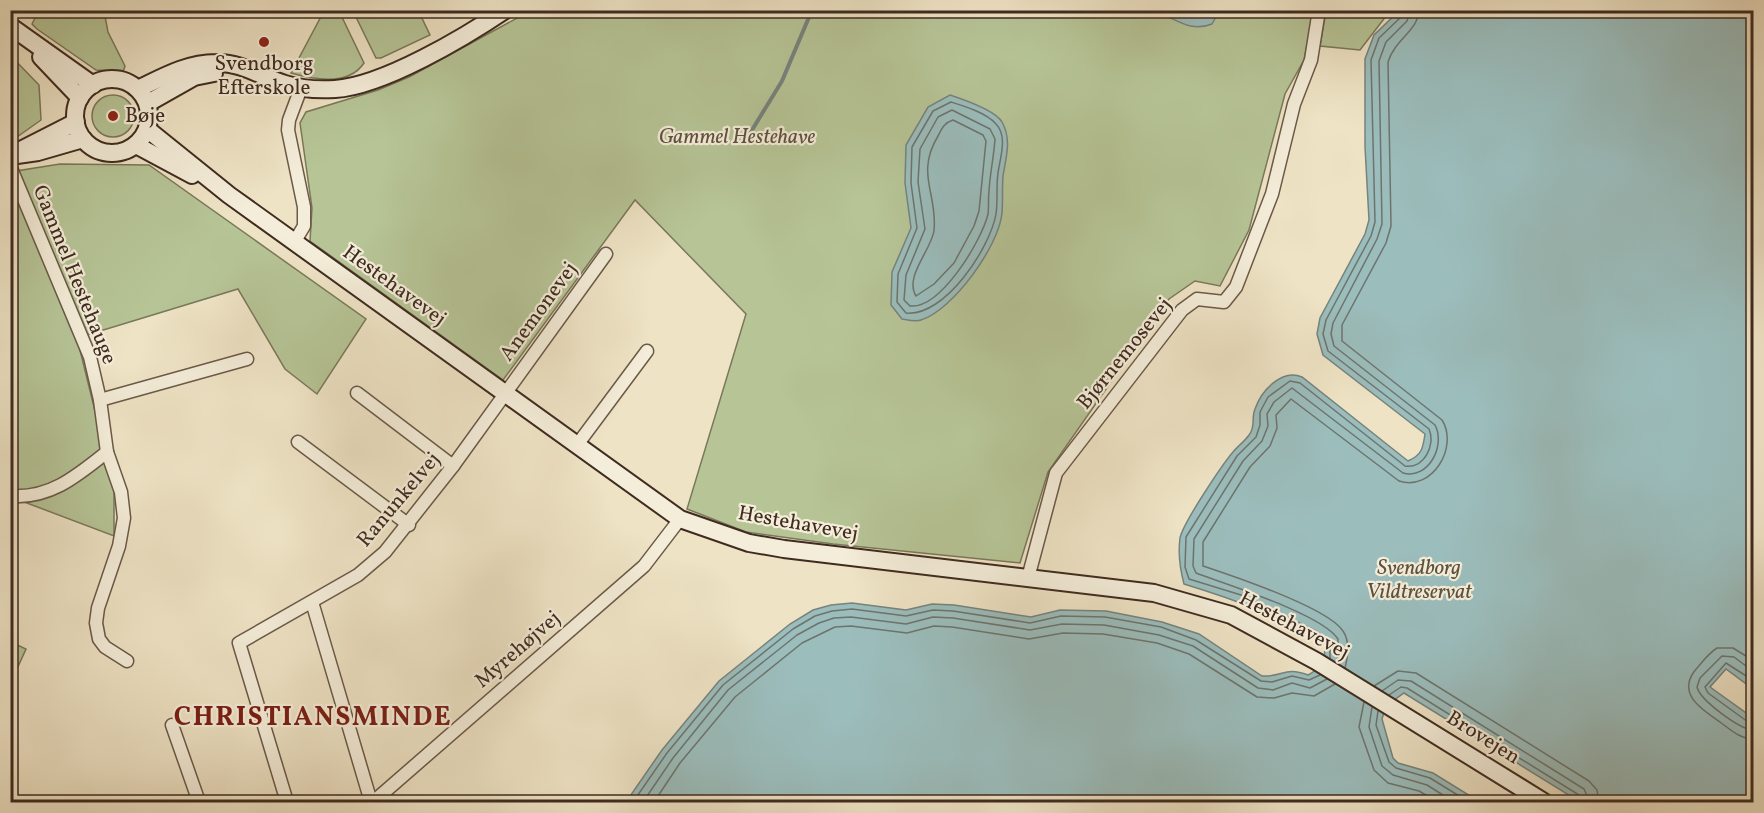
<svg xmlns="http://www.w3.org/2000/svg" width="1764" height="813" viewBox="0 0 1764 813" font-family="Vollkorn,serif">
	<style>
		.green { fill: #b6c496; stroke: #7a785b; stroke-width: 1.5 }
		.water { fill: #9bbdbc; stroke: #76837e; stroke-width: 1.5 }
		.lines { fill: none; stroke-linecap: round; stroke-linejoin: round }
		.shore { stroke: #6d746e; stroke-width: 1.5 }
		.stream { stroke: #76837e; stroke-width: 4 }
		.street-casing { stroke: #6b5949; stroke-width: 15 }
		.secondary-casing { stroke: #3f2b20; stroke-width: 20 }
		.street { stroke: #f4edd9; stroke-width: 12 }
		.secondary { stroke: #f4edd9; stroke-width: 16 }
		.poi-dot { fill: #8f2418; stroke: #f4edd9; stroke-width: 2 }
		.labels { text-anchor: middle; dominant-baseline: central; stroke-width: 4.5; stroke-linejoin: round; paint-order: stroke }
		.poi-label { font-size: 21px; fill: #3f2b20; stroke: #f4edd9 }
		.park-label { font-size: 21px; font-style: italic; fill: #5d513e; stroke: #f4edd9 }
		.street-label { font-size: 21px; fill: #3f2b20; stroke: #f4edd9 }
		.district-label { font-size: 27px; font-weight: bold; letter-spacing: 1.5px; fill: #7a1f14; stroke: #f4edd9 }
	</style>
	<rect width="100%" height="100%" fill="#eee3c5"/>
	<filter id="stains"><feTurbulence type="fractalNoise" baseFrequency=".00333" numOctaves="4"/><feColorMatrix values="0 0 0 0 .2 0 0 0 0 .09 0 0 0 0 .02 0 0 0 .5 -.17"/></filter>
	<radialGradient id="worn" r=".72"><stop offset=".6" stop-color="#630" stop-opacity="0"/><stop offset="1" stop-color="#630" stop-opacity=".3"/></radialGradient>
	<g class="green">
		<path d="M45 11H104L108 32 125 66 123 72 96 70 37 29 32 24 35 18Z"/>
		<path d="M324 11H339L364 63C349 86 315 80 291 73Z"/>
		<path d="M353 11C377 10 396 16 419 12L430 35 381 58H376Z"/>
		<path d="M530 11H1314L1304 60 1285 94 1249 230 1220 286 1195 281 1169 299 1048 472 1020 563 833 544 746 532 687 509 746 314 635 200 503 380 310 241 312 208 300 123 306 112 378 90 409 77Z"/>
		<path d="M1326 11 1327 10 1390 11 1360 50 1320 46Z"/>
		<path d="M11 56 39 85 41 120 17 137 11 135Z"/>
		<circle cx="113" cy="116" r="21"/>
		<path d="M60 164 149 165 366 319 317 394 285 369 238 289 77 338 114 488V536L11 497 10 172Z"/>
		<path d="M11 642 26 649 11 682Z"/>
	</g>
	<g class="water">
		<path d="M1154 11 1219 10V11L1212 24C1189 33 1176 18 1154 11Z"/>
		<path d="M1399 11H1753V689L1726 669 1710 687 1753 718V802H1580L1404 693 1386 706 1382 719 1393 758 1398 763 1433 773 1480 802H626L662 750 719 681 790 624 813 610 831 605 852 603 906 610 932 604 954 605 1031 617 1060 610 1106 611 1162 622 1199 634 1262 676C1283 677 1285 666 1308 675 1323 667 1325 660 1325 644 1281 616 1233 599 1184 584 1180 569 1178 553 1180 538 1183 523 1222 465 1233 452 1238 446 1245 441 1249 435 1256 427 1251 418 1255 409 1261 391 1282 368 1302 377L1408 461C1422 455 1423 448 1425 434L1323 355 1317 334 1320 318 1365 234 1369 220 1365 147V59L1374 35Z"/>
		<path d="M950 95C962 99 996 111 1002 122 1012 140 1006 157 1003 176 1002 188 1003 201 1002 213 999 246 953 310 921 320 916 322 908 320 902 319L891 305 892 272 911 228 905 183 906 145 928 107Z"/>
	</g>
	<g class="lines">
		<g class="shore">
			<path d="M951 102C964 106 987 113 996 124 1008 136 1000 158 998 173 996 186 998 201 996 214 990 248 945 317 906 313L897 302 898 274 917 228 911 183 912 147 933 111Z"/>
			<path d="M952 110 990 129 995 139C994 156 990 173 989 191 988 198 989 207 988 214 982 240 941 309 910 306L904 300 906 275 925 229 918 182 920 149 938 117Z"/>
			<path d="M953 120 983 135 986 141 979 211 974 226 954 263 934 284 916 296C904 277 931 250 934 231 938 194 915 174 938 136 942 128 944 123 953 120Z"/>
			<path d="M1330 658V641L1316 631 1241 595 1189 579 1185 567 1186 537 1237 456 1256 437 1260 425V412L1268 397 1290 381 1300 383 1405 466C1424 469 1436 445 1429 429L1328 351 1323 334 1326 320 1371 236 1375 222 1371 60 1379 38 1401 17 1402 10"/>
			<path d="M1754 661 1733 648H1717C1709 653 1703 661 1697 668 1675 693 1701 709 1720 722 1731 730 1740 739 1754 739"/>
			<path d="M1337 663 1338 639C1322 614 1225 584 1196 573L1193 566 1194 539 1243 461 1262 441 1268 426 1267 414 1274 402 1292 388 1403 473C1428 480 1446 446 1435 425L1334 346 1331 334 1333 323 1377 239 1382 224 1379 61 1386 42 1407 21 1410 10"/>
			<path d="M1345 668C1348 656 1350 641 1343 631 1327 607 1233 576 1203 566V542L1250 467 1270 446 1277 428 1276 415 1291 399 1399 481C1432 492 1459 447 1442 420L1342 341V325L1386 243 1391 226 1388 62C1395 39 1418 31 1419 10"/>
			<path d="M1754 672 1734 657 1722 656 1700 678 1697 687C1700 700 1740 730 1754 730"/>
			<path d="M1754 681 1726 663 1705 687 1708 693 1748 722 1754 723"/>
			<path d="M1374 686 1398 671 1416 673 1589 781 1597 790 1599 802"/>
			<path d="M1382 691 1398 680 1411 681 1584 789 1590 802"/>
			<path d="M1389 695 1401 687 1407 688 1579 795 1583 802"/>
			<path d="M1364 702 1359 727 1374 770 1388 783 1419 791 1438 802"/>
			<path d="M1372 707 1369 727 1382 766 1393 775 1427 785 1454 802"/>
			<path d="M1378 711 1376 725 1389 762 1396 768 1430 778 1469 802"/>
			<path d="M633 802 667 753 723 685 793 629 815 616 832 611 852 609 906 616 933 610 953 611 1030 623 1061 616 1105 617 1161 627 1196 640 1261 681 1272 682 1292 676 1309 680 1320 675"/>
			<path d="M643 802 673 758 728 690 797 635 819 623 834 618 851 617 906 624 933 617 953 618 1030 630 1062 624 1104 625 1159 635 1193 646 1258 688 1273 690 1292 683 1310 688 1327 679"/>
			<path d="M654 802 680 763 735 697 802 643 835 627 851 626 907 633 934 626 952 627 1029 639 1063 633 1103 634 1157 643 1189 654 1257 697 1274 698 1292 693 1314 696 1335 684"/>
		</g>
		<path class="stream" d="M749 135 782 81 812 10"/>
		<defs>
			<g id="street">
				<path d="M10 166 90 357 100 400 107 452 121 492 124 518 119 546 98 608 96 623 99 639 105 647 127 661"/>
				<path d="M295 241 304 226V207L288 130 289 120 301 88"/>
				<path d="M357 393 453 466"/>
				<path d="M100 400 247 359"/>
				<path d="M298 442 409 525"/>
				<path d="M577 445 647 351"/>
				<path d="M10 496C50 499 77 476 107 452"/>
				<path d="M1028 578 1056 473 1182 310 1197 299 1224 302 1236 287 1272 194 1294 104 1311 60 1319 10"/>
				<path d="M312 602 371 802"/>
				<path d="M172 725 199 802"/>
				<path d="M287 802 239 643 358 575 385 552 453 466 606 254"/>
				<path d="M373 802 644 566 680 519"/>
			</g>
			<g id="secondary">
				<path d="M10 26 93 85"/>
				<path d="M41 57 80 98"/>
				<circle cx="112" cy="116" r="37"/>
				<path d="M138 89C163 77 187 63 216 63 241 62 262 77 285 84 301 89 319 90 335 89 383 86 465 37 505 10"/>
				<path d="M148 103 194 77 214 73"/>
				<path d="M147 129 229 195 680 519 749 543 784 549 1154 593 1231 615 1316 661 1544 802"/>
				<path d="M136 145 192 175"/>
				<path d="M23 149 76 122"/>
				<path d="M10 156 38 152 83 139"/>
			</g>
		</defs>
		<use href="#street" class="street-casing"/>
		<use href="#secondary" class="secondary-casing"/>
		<use href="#street" class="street"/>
		<use href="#secondary" class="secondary"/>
	</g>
	<g class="poi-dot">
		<circle cx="264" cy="42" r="6"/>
		<circle cx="113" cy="116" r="6"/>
	</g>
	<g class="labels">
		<g class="poi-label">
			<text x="264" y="64">Svendborg<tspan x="264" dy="24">Efterskole</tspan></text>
			<text x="125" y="116" text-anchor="start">Bøje</text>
		</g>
		<g class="park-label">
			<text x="737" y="137">Gammel Hestehave</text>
			<text x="1419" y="568">Svendborg<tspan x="1419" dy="24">Vildtreservat</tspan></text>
		</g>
		<g class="street-label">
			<text transform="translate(74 275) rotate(68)">Gammel Hestehauge</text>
			<text transform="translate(394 286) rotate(36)">Hestehavevej</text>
			<text transform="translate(539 312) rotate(-54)">Anemonevej</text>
			<text transform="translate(1125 354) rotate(-51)">Bjørnemosevej</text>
			<text transform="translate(399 500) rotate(-50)">Ranunkelvej</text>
			<text transform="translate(798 524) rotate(10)">Hestehavevej</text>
			<text transform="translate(1294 626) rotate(28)">Hestehavevej</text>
			<text transform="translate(518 650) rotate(-41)">Myrehøjvej</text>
			<text transform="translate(1483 738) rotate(32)">Brovejen</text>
		</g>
		<g class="district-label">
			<text x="313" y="718">CHRISTIANSMINDE</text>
		</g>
	</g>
	<rect width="1764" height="813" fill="none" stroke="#eee3c5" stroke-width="36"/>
	<rect x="12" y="12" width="1740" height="789" fill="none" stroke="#3f2b20" stroke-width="3"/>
	<rect x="18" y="18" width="1728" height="777" fill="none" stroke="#3f2b20" stroke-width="1.5"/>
	<rect width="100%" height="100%" filter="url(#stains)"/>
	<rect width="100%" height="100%" fill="url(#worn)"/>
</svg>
